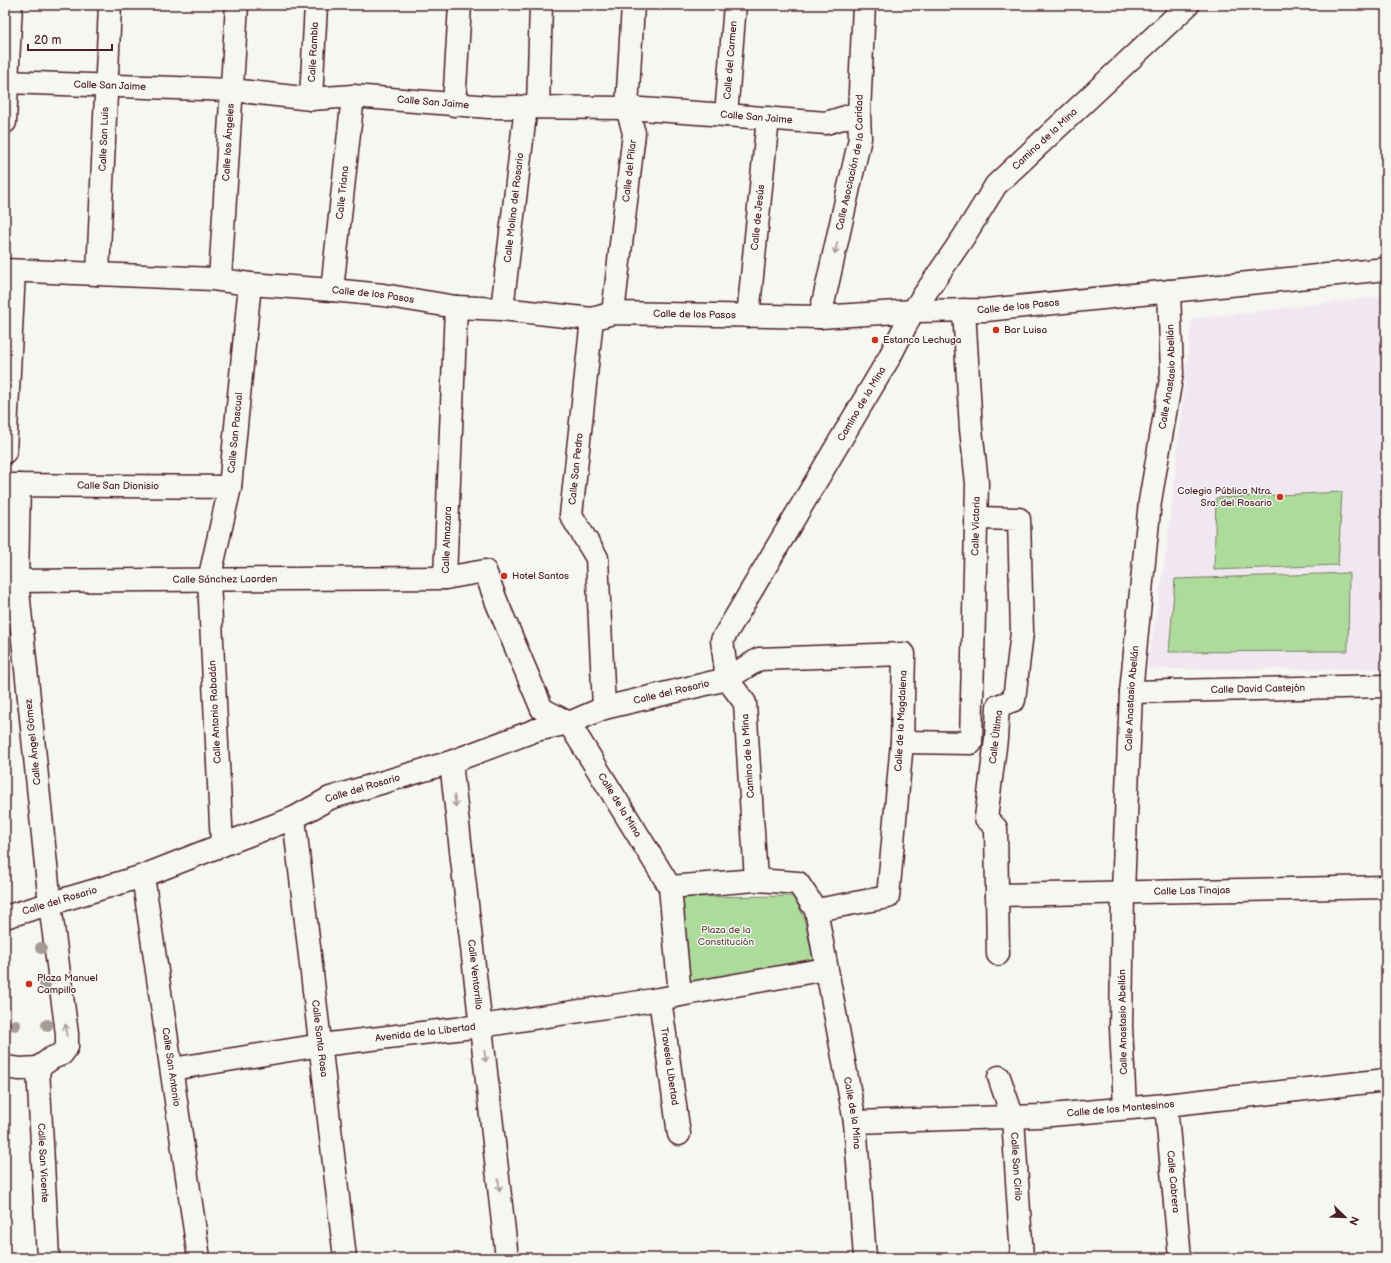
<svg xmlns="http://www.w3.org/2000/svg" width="1391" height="1263" viewBox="0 0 1391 1263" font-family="'Balsamiq Sans',sans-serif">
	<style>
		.built { fill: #f1e7f1 }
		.green { fill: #addb9b; stroke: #7c7d63 }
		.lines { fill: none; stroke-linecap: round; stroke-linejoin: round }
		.minor-casing { stroke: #4a1f2b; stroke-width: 25 }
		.minor { stroke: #f6f6f2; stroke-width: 22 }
		.tree { fill: #a59a94 }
		.oneway { stroke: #a99598 }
		.poi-dot { fill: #c8321e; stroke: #f6f6f2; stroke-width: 1.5 }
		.labels { text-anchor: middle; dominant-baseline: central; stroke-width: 3; stroke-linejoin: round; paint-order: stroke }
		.street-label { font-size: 10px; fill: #4a1f2b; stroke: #f6f6f2 }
		.poi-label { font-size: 10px; fill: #4a1f2b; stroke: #f6f6f2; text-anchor: start }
		.park-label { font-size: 10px; fill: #634e47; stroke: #f6f6f2 }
	</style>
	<rect width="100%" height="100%" fill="#f6f6f2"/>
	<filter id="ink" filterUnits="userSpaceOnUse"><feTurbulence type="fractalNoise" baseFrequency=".025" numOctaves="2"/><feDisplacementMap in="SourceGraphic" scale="8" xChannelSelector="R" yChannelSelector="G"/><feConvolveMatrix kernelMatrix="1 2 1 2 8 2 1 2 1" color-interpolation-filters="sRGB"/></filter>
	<g filter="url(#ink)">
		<path class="built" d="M1386 296V669H1147L1167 548 1192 319Z"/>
		<g class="green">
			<path d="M1342 492 1338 565 1214 570 1216 498Z"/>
			<path d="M1349 573 1348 651 1169 652 1175 579Z"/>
			<path d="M794 896 804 918 813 959 687 983 681 897Z"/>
		</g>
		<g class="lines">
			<defs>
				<g id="minor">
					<path id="s1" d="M5 82 232 90 311 99 353 96 489 107 627 108 726 115 826 123 859 113"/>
					<path id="s2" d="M311 99 316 5"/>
					<path d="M454 105 460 5"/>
					<path d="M538 107 541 5"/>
					<path id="s3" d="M726 115 735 5"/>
					<path d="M5 122 11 5"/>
					<path id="s4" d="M5 270 213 279 250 284 332 290 383 295 456 307 502 309 592 319 613 313 820 317 913 311 986 310 1386 269"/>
					<path id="s5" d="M98 274 110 5"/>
					<path id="s6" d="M220 279 237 5"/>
					<path id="s7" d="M332 290 353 96"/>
					<path id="s8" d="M456 307 445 578 485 571 497 603 542 709 569 723 670 887"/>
					<path id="s9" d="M502 309 526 106"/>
					<path id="s10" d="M613 313 634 133 627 108 633 5"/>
					<path id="s11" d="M748 316 768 118"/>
					<path id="s12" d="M820 317 860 138 859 113 864 5"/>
					<path d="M592 319 571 515 597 558 604 708"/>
					<path d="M5 452 14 271"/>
					<path id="s13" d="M5 485 230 487"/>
					<path d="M976 518 1019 519 1022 632 1014 700 998 706 996 739 986 818 996 828 998 954"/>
					<path id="s14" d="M5 581 445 578"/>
					<path id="s15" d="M1131 692 1386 686"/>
					<path id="s16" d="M902 742 971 743 977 483 971 429 964 310"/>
					<path id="s17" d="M451 762 507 1258"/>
					<path id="s18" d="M294 818 345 1258"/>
					<path id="s19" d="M222 845 209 580 230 487 250 284"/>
					<path id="s20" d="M143 876 199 1258"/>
					<path id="s21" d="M756 880 745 703 727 679 722 640 889 358 913 311 963 238 996 185 1188 5"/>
					<path id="s22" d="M997 895 1386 887"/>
					<path id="s23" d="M5 917 143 876 222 845 294 818 330 798 451 762 536 730 569 723 604 708 727 679 759 659 904 654 902 742 888 897 816 910"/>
					<path id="s24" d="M826 969 680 995 670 887 756 880 798 883 816 910 855 1122 865 1258"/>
					<path id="s25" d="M660 999 679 1134"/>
					<path d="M5 1067 20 1069 38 1068 52 1058 62 1054 67 1047V1034L50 904 17 581 19 485"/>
					<path id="s26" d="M38 1068 48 1258"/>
					<path id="s27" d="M172 1069 321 1045 481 1026 660 999 680 995"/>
					<path id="s28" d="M999 1077 1013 1118 1022 1258"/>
					<path id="s29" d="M1166 1105 1180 1258"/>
					<path id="s30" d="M1125 1108 1121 1027 1123 892 1131 692 1150 501 1172 373 1169 291"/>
					<path id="s31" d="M855 1122 1039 1116 1166 1105 1386 1080"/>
				</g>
			</defs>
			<use href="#minor" class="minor-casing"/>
			<use href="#minor" class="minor"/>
		</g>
		<g class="tree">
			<circle cx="41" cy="948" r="6"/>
			<circle cx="45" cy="985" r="6"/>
			<circle cx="15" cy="1025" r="6"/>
			<circle cx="47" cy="1025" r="6"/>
		</g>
		<defs><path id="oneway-shaft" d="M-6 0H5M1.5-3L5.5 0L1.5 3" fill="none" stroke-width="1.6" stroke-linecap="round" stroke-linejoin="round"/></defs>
		<g class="oneway">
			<use href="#oneway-shaft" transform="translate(836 248) rotate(103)"/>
			<use href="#oneway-shaft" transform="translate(455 801) rotate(83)"/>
			<use href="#oneway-shaft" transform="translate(66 1030) rotate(-96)"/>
			<use href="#oneway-shaft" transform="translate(485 1056) rotate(84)"/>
			<use href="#oneway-shaft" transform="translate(499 1185) rotate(84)"/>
		</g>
	</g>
	<g class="poi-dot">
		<circle cx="996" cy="330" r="4"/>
		<circle cx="875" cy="340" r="4"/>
		<circle cx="1280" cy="497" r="4"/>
		<circle cx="504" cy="576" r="4"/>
		<circle cx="29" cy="984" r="4"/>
	</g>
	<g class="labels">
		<g class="street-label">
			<text stroke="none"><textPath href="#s2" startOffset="47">Calle Rambla</textPath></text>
			<text stroke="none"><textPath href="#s3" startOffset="55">Calle del Carmen</textPath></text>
			<text stroke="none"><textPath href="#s1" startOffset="105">Calle San Jaime</textPath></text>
			<text stroke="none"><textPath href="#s1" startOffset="429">Calle San Jaime</textPath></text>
			<text stroke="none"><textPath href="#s1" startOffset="753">Calle San Jaime</textPath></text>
			<text stroke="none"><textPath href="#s5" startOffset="135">Calle San Luis</textPath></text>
			<text stroke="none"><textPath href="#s21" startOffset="845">Camino de la Mina</textPath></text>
			<text stroke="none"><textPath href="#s6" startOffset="137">Calle los Ángeles</textPath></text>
			<text stroke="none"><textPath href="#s12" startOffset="158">Calle Asociación de la Caridad</textPath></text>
			<text stroke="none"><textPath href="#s10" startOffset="143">Calle del Pilar</textPath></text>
			<text stroke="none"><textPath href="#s7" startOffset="98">Calle Triana</textPath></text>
			<text stroke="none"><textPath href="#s9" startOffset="102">Calle Molino del Rosario</textPath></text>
			<text stroke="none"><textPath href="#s11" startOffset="99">Calle de Jesús</textPath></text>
			<text stroke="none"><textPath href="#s4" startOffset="369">Calle de los Pasos</textPath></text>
			<text stroke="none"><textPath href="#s4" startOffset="1017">Calle de los Pasos</textPath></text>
			<text stroke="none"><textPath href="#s4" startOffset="693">Calle de los Pasos</textPath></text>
			<text stroke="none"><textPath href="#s30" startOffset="734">Calle Anastasio Abellán</textPath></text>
			<text stroke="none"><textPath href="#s21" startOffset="521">Camino de la Mina</textPath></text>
			<text stroke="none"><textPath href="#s19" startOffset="415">Calle San Pascual</textPath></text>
			<text transform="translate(576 469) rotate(-84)">Calle San Pedro</text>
			<text stroke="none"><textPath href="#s13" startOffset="113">Calle San Dionisio</textPath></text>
			<text stroke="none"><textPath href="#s16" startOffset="286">Calle Victoria</textPath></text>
			<text transform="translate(447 540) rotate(-88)">Calle Almazara</text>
			<text stroke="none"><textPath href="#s14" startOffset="220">Calle Sánchez Laorden</textPath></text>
			<text stroke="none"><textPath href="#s15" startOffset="127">Calle David Castejón</textPath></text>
			<text stroke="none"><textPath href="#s23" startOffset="705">Calle del Rosario</textPath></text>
			<text stroke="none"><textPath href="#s30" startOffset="410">Calle Anastasio Abellán</textPath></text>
			<text transform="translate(215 712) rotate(-93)">Calle Antonio Rabadán</text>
			<text transform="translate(901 721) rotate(-87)">Calle de la Magdalena</text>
			<text transform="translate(996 737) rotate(-83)">Calle Última</text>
			<text transform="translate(33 742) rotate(-96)">Calle Ángel Gómez</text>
			<text transform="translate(748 756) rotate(-94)">Camino de la Mina</text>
			<text stroke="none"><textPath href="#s23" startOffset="381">Calle del Rosario</textPath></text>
			<text stroke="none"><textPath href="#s8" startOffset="588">Calle de la Mina</textPath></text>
			<text stroke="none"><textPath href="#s22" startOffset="195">Calle Las Tinajas</textPath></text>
			<text stroke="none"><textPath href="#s23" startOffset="57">Calle del Rosario</textPath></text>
			<text stroke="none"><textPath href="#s17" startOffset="214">Calle Ventorrillo</textPath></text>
			<text transform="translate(1123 1022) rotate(-91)">Calle Anastasio Abellán</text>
			<text stroke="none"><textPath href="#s27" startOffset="256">Avenida de la Libertad</textPath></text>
			<text stroke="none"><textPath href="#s18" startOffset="222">Calle Santa Rosa</textPath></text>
			<text stroke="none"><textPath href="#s25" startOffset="68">Travesía Libertad</textPath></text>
			<text stroke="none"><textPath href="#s20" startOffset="193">Calle San Antonio</textPath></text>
			<text stroke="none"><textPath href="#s31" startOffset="266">Calle de los Montesinos</textPath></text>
			<text stroke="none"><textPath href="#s24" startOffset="624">Calle de la Mina</textPath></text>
			<text stroke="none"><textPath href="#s26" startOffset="95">Calle San Vicente</textPath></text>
			<text stroke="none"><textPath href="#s28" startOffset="92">Calle San Cirilo</textPath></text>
			<text stroke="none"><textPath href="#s29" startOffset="77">Calle Cabrera</textPath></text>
		</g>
		<g class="poi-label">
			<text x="1004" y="330">Bar Luisa</text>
			<text x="883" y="340">Estanco Lechuga</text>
			<text x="1272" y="491" text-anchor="end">Colegio Público Ntra.<tspan x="1272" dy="12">Sra. del Rosario</tspan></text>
			<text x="512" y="576">Hotel Santos</text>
			<text x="37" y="978">Plaza Manuel<tspan x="37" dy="12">Campillo</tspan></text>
		</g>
		<g class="park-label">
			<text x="726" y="930">Plaza de la<tspan x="726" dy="12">Constitución</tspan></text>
		</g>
	</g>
	<rect width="1391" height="1263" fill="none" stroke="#f6f6f2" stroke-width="20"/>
	<rect x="10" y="10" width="1371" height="1243" fill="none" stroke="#4a1f2b" stroke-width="1.5" filter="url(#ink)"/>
	<g transform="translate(1345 1217) rotate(113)" stroke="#f6f6f2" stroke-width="3" paint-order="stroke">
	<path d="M0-3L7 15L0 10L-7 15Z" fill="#4a1f2b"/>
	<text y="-6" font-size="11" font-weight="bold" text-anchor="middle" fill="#4a1f2b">N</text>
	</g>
	<path d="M28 44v6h84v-6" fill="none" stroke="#4a1f2b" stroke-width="2"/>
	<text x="34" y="44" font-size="12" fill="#4a1f2b" stroke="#f6f6f2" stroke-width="3" paint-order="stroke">20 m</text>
</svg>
